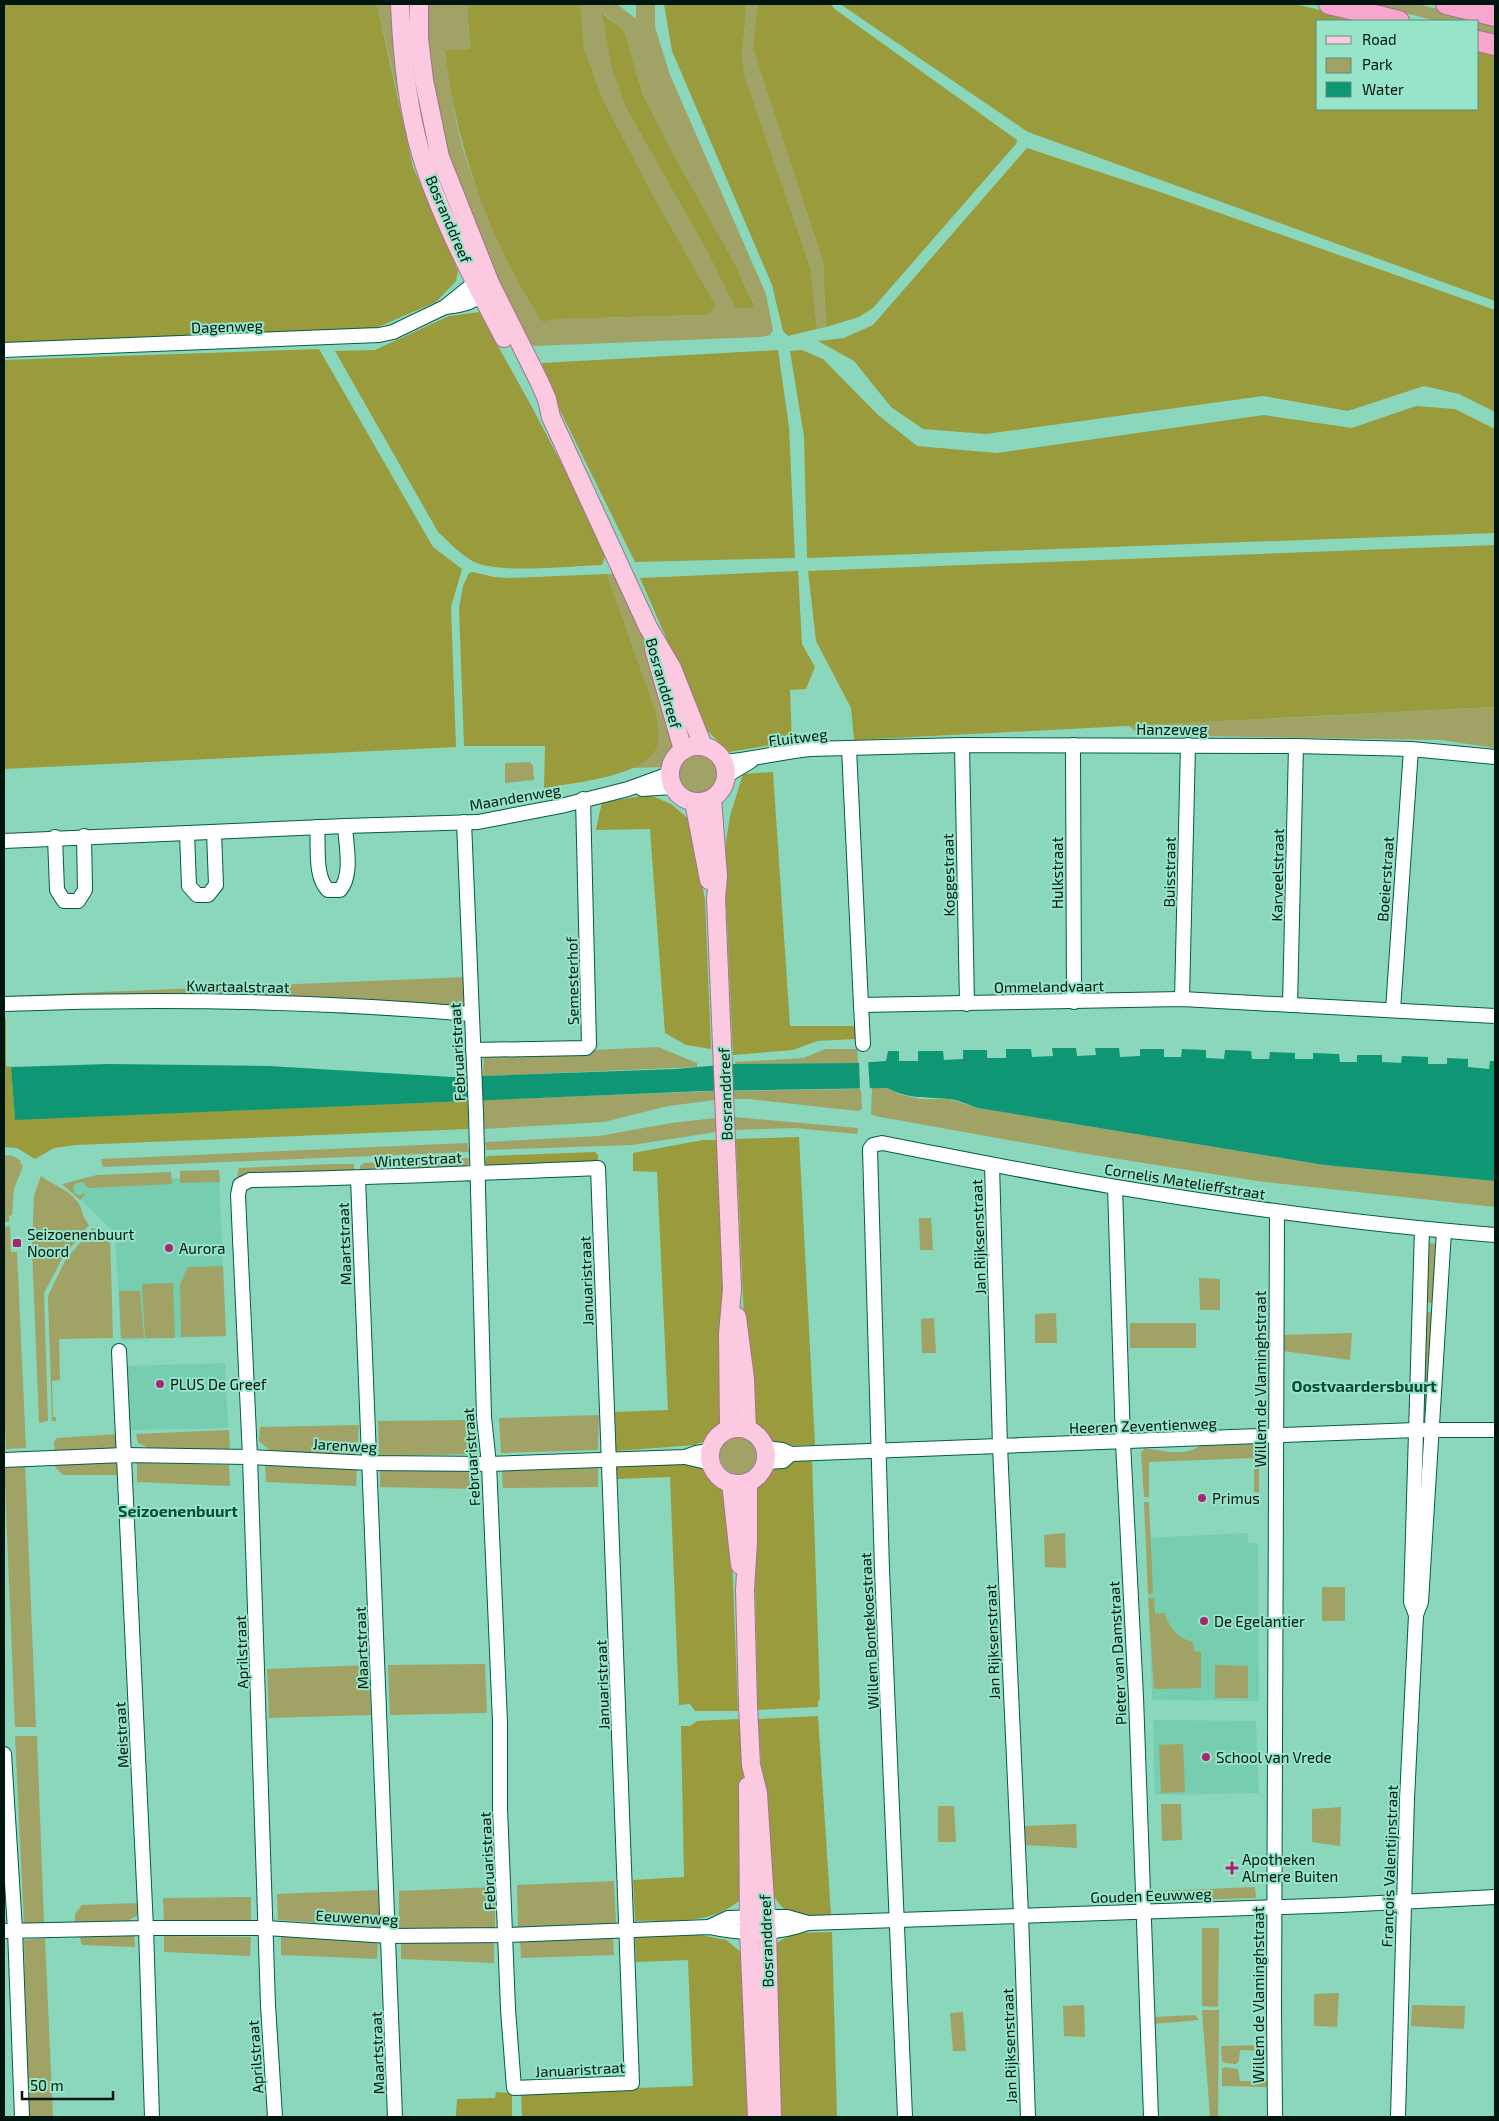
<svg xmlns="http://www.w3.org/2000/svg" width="1499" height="2121" viewBox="0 0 1499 2121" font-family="'Exo 2',sans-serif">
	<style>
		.built { fill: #76cdaf }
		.green { fill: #a1a265; fill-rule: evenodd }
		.forest { fill: #9a9b3c }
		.water { fill: #0f9675 }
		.pier { fill: #8ad7bc }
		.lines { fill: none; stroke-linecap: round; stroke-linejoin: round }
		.minor-casing { stroke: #005e48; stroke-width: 16 }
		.major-casing { stroke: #a1738a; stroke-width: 20 }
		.highway-casing { stroke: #a1738a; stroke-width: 22 }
		.minor { stroke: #fff; stroke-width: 14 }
		.major { stroke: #fbcae1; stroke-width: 18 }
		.highway { stroke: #f8a6cd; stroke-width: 20 }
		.poi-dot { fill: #a82572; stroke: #97e4c8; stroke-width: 2 }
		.labels { text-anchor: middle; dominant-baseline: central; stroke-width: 4; stroke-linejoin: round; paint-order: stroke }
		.street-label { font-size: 15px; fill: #00150e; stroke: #97e4c8 }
		.poi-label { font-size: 15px; fill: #00150e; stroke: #97e4c8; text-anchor: start }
		.neighbourhood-label { font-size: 16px; font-weight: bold; fill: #0b4b3a; stroke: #97e4c8 }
	</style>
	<rect width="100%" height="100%" fill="#8ad7bc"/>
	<g class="built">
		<path d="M219 1178 226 1336 121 1340 115 1233 67 1186 82 1180Z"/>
		<path d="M225 1363 228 1428 127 1430 126 1366Z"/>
		<path d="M1248 1533V1543H1258L1259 1701 1152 1700 1147 1538Z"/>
		<path d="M1153 1720 1256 1721 1259 1793 1155 1795Z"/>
	</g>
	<g class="green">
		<path d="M377 4H392L398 96Z"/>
		<path d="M423 4H467L470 49 445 50C451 98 459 147 478 191 497 236 521 279 542 322L559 319 706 315 715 304 654 197 602 97 584 48 581 4H617L636 19V4H655V27L670 75 766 294 773 331 770 335 761 337 534 346 522 336 468 215 437 122ZM603 13 624 30 643 95 674 155 734 262 754 303 753 308H735L709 255 626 108 612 70Z"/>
		<path d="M747 4H757L753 49 823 262 826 327 817 329 811 269 744 74 742 55Z"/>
		<path d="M1368 4H1417L1495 23V36L1478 32V21H1437Z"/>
		<path d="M607 574H615L638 622 651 661 676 743 664 767 632 768 651 756 655 709Z"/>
		<path d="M1495 707V748L1441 740 1140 735 1129 726Z"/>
		<circle cx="698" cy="774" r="20"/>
		<path d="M530 762 533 766 534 780 505 783V763Z"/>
		<path d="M466 977V1004L464 1007 4 1000V996Z"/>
		<path d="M658 1047 697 1063V1067L483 1076 484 1055Z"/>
		<path d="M826 1049H857L858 1063 735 1064V1062L803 1058Z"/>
		<path d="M872 1088H887L899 1094 920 1099H949L978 1108 1324 1165 1495 1181V1207L1257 1181 1087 1154 875 1116 871 1114Z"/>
		<path d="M861 1089 862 1109 858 1111 749 1099H734V1091Z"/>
		<path d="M715 1091 716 1100 668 1106 604 1122 484 1129 483 1100Z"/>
		<path d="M734 1117 858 1128 857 1134 795 1128 735 1130Z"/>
		<path d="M716 1118V1132L632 1145 486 1150 485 1142 599 1136 671 1123Z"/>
		<path d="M467 1143 469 1152 103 1167 101 1159Z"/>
		<path d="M4 1155 13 1156 21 1161 20 1163 23 1166 14 1189 12 1215 9 1216V1222H4Z"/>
		<path d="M469 1158 468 1168 360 1172V1166L364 1163Z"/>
		<path d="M333 1164H354V1171L318 1175 308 1171 271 1173V1176L237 1177 239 1168Z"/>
		<path d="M219 1170 220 1182 180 1183V1171Z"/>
		<path d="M171 1172 172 1184 88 1188 83 1182 76 1183 73 1187 74 1193 78 1195H81L83 1193 85 1194 80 1200 62 1184 97 1175Z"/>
		<path d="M41 1176C51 1184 72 1191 79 1204 83 1211 82 1217 89 1225L63 1257 44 1293 48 1421 39 1423 32 1247 34 1195Z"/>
		<path d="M919 1218H931L933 1250H920Z"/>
		<path d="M10 1226 11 1252H17L26 1448 6 1449 4 1401V1227Z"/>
		<path d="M92 1228 110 1235 113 1338 59 1339 60 1380 52 1381 53 1417H56V1421H52L48 1296 65 1261Z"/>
		<path d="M1425 1243 1440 1244 1434 1302 1430 1303 1425 1301Z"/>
		<path d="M223 1266 226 1336 181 1337 180 1285 188 1267Z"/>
		<path d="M1199 1278 1220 1279V1310H1200Z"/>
		<path d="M173 1283 175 1338H145L142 1284Z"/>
		<path d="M119 1291H140L144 1338H121Z"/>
		<path d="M1430 1312 1434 1314 1429 1412H1421L1425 1313Z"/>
		<path d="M1056 1313 1057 1343H1035V1314Z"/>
		<path d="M934 1318 936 1353H922L921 1319Z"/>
		<rect x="1130" y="1323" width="66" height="25"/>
		<path d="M1352 1333 1350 1360 1283 1351 1282 1335Z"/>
		<path d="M599 1415 598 1450 501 1453 499 1418Z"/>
		<path d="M476 1420V1454L379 1456 378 1421Z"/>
		<path d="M359 1425 357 1454 273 1453 259 1441 260 1427Z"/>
		<path d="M229 1430 230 1453 151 1449 138 1443 136 1434Z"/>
		<path d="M119 1434 117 1449H110L111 1452 55 1453 54 1442 57 1438Z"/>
		<circle cx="739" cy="1455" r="19"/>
		<path d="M1257 1444 1259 1449V1492H1254V1458L1149 1462V1497H1144L1141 1453 1145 1448C1164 1451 1183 1457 1200 1446Z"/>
		<path d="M117 1461 119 1475H63L55 1467 56 1462Z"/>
		<path d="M25 1462 36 1727H15L4 1463Z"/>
		<path d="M137 1463 229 1465 230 1486 137 1482Z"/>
		<path d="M265 1463 357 1468 356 1486 266 1482Z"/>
		<path d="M380 1468 476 1471 477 1489 380 1487Z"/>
		<path d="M598 1468V1487L503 1488 502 1471Z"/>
		<path d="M1144 1502H1149L1153 1593 1148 1594Z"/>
		<path d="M1065 1533 1066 1568 1045 1567 1044 1535Z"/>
		<rect x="1322" y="1587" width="23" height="34"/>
		<path d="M1148 1598H1154L1155 1614 1165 1613C1169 1628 1178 1639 1193 1642L1194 1651 1201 1652V1688L1154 1689Z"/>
		<path d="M485 1664 487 1713 390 1715 388 1665Z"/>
		<path d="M368 1665 371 1715 269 1718 267 1669Z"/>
		<path d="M1215 1665 1248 1666V1698H1215Z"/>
		<path d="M15 1736H37L44 1924 24 1925Z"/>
		<path d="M1183 1744 1185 1792 1161 1793 1159 1745Z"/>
		<path d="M1161 1804H1181L1182 1840 1162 1841Z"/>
		<path d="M938 1806H954L956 1842H938Z"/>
		<path d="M1341 1807 1340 1846 1312 1842V1809Z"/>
		<path d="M1076 1824 1077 1848 1025 1845 1023 1826Z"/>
		<path d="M614 1881 616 1924 518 1927 517 1885Z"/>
		<path d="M495 1887V1929L399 1928V1891Z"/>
		<path d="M1255 1887 1256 1898 1160 1901 1159 1891Z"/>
		<path d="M379 1890 380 1927 278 1920 277 1894Z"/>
		<path d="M251 1897V1921H164L163 1898Z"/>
		<path d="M137 1903V1916L130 1919 129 1923 75 1924V1914L82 1905Z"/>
		<path d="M1202 1928H1219L1218 2007 1202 2006Z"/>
		<path d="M134 1934 135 1947 82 1945 79 1935Z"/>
		<path d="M281 1935 378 1942 377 1959 281 1955Z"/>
		<path d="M164 1936 251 1937 250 1956 164 1952Z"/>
		<path d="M45 1938 53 2117H28L24 1940Z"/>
		<path d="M613 1939 614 1955 521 1958 520 1940Z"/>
		<path d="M401 1942H494V1963L401 1959Z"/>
		<path d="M1339 1993 1337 2027 1314 2026V1994Z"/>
		<path d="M1084 2005 1085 2037 1064 2036 1063 2006Z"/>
		<path d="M1412 2005 1465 2006 1464 2029 1411 2026Z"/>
		<path d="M1202 2010H1219L1218 2117H1210Z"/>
		<path d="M963 2012 966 2051H953L950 2013Z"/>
		<path d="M1195 2015 1199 2020 1153 2024V2017Z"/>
		<path d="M1268 2045V2051L1240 2050 1239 2061 1236 2064 1225 2063 1222 2061 1221 2046Z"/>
		<path d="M1225 2067 1238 2069 1240 2081H1267V2087L1222 2086V2069Z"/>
	</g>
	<g class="forest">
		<path d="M4 4H377L413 167 458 271 456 281 436 302 371 330 4 343Z"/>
		<path d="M467 4H581L584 48 602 97 654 197 715 304 713 311 706 315 559 319 542 322C490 240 455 147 445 50L470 49Z"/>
		<path d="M664 4H747L742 55 744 74 811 269 817 329 788 336 783 331 772 285 672 51Z"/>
		<path d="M757 4H830L836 10 1017 140 1016 144 873 308 859 317 826 327 823 262 753 49Z"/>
		<path d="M840 4H1295L1366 21H1318V109H1478V49L1495 54V301L1028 132Z"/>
		<path d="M602 13 624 30 643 95 674 155 734 262 754 304 753 308H735L709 255 626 108 612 70Z"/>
		<path d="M1027 148 1163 193 1495 310V412L1459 394 1424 386 1348 411 1263 396 986 434 923 429 891 407 854 361 818 341 844 338 873 325Z"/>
		<path d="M479 312 533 409 607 551 602 565C571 566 500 574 474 562 461 555 449 542 438 532L335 351 375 350 449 316Z"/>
		<path d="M319 349 433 547 462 569 451 607 456 747 4 769V360Z"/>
		<path d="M778 350 789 427 795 558 635 562 545 380 542 363Z"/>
		<path d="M802 350 823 359 878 415 917 446 997 453 1264 415 1352 428 1416 406 1455 409 1495 429V533L807 558 804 437 790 351Z"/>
		<path d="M1495 545V707L854 740 851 708 816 641 808 571Z"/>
		<path d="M798 571 802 644 815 667 806 689 790 690 792 744 784 743 728 752 706 729 640 578Z"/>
		<path d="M473 572 494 577 510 578 607 574 655 709C658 724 663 745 650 757 628 778 573 783 544 788L545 746H464L459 608 463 586 469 573Z"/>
		<path d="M773 772 790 1026H856L855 1039 817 1041 793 1050 733 1055 724 854 730 816 743 774Z"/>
		<path d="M650 795 671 804 691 821 705 900 711 1049 686 1045 665 1033 650 829 596 830 602 802Z"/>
		<path d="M4 1019H6V1066L11 1067 15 1119 469 1101 468 1129 75 1145 54 1148 35 1159 17 1148 4 1147Z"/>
		<path d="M799 1137 815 1445 779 1446 764 1435 753 1421 745 1343 736 1139Z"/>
		<path d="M703 1140H718L727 1355 723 1420 718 1429 707 1440 695 1445 616 1451 615 1412 668 1410 657 1172 633 1171V1153Z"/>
		<path d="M595 1152 598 1155V1163L489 1167 485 1163 486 1157 488 1156Z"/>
		<path d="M812 1458 820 1700 818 1701V1707L758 1710 753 1493C761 1465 786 1462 812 1458Z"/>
		<path d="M617 1463 691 1464 705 1467 722 1484 732 1558 738 1711H695L690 1704 679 1705 670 1477 617 1479Z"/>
		<path d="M818 1716 831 1915C799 1915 784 1921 770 1887L758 1719Z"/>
		<path d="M740 1719 744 1789V1896C715 1926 673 1920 635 1921L633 1880 684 1877 681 1726H690L697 1721Z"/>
		<path d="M832 1932 837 2117H777L775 1945C791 1930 811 1933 832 1932Z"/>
		<path d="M701 1935 726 1940 741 1952 752 2117H522L521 2092 693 2086 688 1960 636 1962 635 1937Z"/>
		<path d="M496 2092 512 2093V2117H442L456 2116 457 2099 495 2098Z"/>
	</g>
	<path class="water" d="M1052 1048H1076L1077 1056 1096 1055 1095 1048H1119L1120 1057 1140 1056V1049H1164V1057H1181L1182 1049 1206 1050V1058L1224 1059 1225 1050 1251 1051 1252 1059H1269L1270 1052 1295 1053V1059H1313V1053L1339 1054 1340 1062H1357V1055H1382V1062L1401 1063 1402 1056 1428 1057V1064H1447V1058L1468 1059V1067L1489 1069 1490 1061H1495V1181L1324 1165 978 1108C968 1105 957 1099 948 1099 923 1096 911 1100 887 1088L703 1091 15 1120 11 1067 109 1064 269 1066 452 1077 675 1069 733 1064 857 1063 886 1061 888 1051H899V1061H918V1051H943L944 1060 963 1059V1050H987V1058H1006V1049H1031L1032 1057 1053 1056Z"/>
	<path class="pier" d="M868 1060 870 1091H860L859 1061Z"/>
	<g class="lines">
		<defs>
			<g id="minor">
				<path d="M445 307C463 305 476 303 487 287"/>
				<path d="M4 350 379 335 393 332 445 307 476 282H485"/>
				<path d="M962 745 967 1004"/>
				<path d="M1073 745 1074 1002"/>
				<path d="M849 748 861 1005 1182 999 1495 1016"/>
				<path d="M723 762C752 760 780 752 809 749L962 745 1296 746 1411 749 1495 757"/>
				<path d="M726 776 751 761"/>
				<path d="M642 789 672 787"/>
				<path d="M317 827C319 847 314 876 328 890H340C353 875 346 845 345 826"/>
				<path d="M187 833 189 886 197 895H208L216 885 214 832"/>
				<path d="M55 837 57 890 64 901H78L85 890 84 836"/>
				<path d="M4 841 345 826 478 822 561 806 628 789 669 774"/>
				<path d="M1182 999 1188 745"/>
				<path d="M4 1004C159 998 316 1001 471 1014"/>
				<path d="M861 1005 863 1044"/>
				<path d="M1290 1005 1296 746"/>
				<path d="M1393 1010 1411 749"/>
				<path d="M473 1050 586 1048 589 1045 583 799"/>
				<path d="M992 1165 1000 1446 1021 1915 1028 2117"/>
				<path d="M358 1178 395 2117"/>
				<path d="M1115 1187 1123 1442 1136 1697 1151 2117"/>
				<path d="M119 1351 146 1928 152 2117"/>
				<path d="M766 1448 782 1450 791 1454 1416 1430H1495"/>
				<path d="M685 1457 711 1463"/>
				<path d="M4 1460 124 1455 250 1457 370 1463 489 1464 685 1457 696 1453 710 1451"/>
				<path d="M766 1462 783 1461 791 1454"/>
				<path d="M1416 1615 1411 1602 1422 1229"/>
				<path d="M4 1754 15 1930 22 2117"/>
				<path d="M709 1927 728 1918 766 1917H787L808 1923 1341 1905 1495 1897"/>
				<path d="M4 1931 146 1928H266L389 1936 506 1935 709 1927C742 1934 776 1935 808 1923"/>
				<path d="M275 2117 268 2005 250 1457 238 1195 240 1185 250 1180C367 1178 482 1173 598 1168L632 2083 514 2088 508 2009 500 1808V1722L489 1464 484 1417 476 1113 464 822"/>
				<path d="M905 2117 882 1570 870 1149 873 1145 882 1143C960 1158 1037 1174 1116 1187 1242 1208 1368 1225 1495 1235"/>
				<path d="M1275 2117 1274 2011 1277 1212"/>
				<path d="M1398 2117 1407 1799 1416 1615 1421 1602 1444 1231"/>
			</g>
			<g id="major">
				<path d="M400 4C402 53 407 107 421 154 439 215 475 282 504 338"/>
				<path d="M419 4V38L424 80 440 157 490 283 539 381 547 399 551 417 648 627 672 668 703 746"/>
				<path d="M654 649 683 750"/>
				<circle cx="698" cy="774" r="28"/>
				<path d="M712 799 718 876 716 899 732 1289 728 1334 729 1429"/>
				<path d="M694 802 709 880"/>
				<path d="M737 1317 745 1379 747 1429"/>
				<circle cx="738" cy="1456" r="28"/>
				<path d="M748 1482V1543L745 1590 748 1705 751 1765 758 1793 767 1932 772 2117"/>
				<path d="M731 1483 740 1565"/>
				<path d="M748 1786 749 1932 757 2117"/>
			</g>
			<g id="highway">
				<path d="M1329 4 1399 21"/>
				<path d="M1446 4 1495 16"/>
				<path d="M1478 41 1495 45"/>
			</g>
		</defs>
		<use href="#minor" class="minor-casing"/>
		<use href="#major" class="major-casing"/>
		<use href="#highway" class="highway-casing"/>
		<use href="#minor" class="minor"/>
		<use href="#major" class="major"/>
		<use href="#highway" class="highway"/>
	</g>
	<g class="poi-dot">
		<rect x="12" y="1238" width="10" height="10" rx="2.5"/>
		<circle cx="169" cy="1248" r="5"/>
		<circle cx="160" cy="1384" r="5"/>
		<circle cx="1202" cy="1498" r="5"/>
		<circle cx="1204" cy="1621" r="5"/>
		<circle cx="1206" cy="1757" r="5"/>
		<path d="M1229.5 1860.5h5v5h5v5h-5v5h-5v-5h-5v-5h5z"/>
	</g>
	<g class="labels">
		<g class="street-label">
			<text transform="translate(449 219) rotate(67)">Bosranddreef</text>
			<text transform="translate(227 326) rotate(-2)">Dagenweg</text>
			<text transform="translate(664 683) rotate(74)">Bosranddreef</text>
			<text x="1172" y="729">Hanzeweg</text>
			<text transform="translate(798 737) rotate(-7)">Fluitweg</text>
			<text transform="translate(515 797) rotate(-10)">Maandenweg</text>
			<text transform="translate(1169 872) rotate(-89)">Buisstraat</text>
			<text transform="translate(1057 873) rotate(-90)">Hulkstraat</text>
			<text transform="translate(948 875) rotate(-91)">Koggestraat</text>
			<text transform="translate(1277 875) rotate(-89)">Karveelstraat</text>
			<text transform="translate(1385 879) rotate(-86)">Boeierstraat</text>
			<text transform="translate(572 981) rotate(-91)">Semesterhof</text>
			<text transform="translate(238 986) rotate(1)">Kwartaalstraat</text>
			<text transform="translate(1049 986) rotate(-1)">Ommelandvaart</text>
			<text transform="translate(457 1052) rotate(-93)">Februaristraat</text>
			<text transform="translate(725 1094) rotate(-92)">Bosranddreef</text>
			<text transform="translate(418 1159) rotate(-3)">Winterstraat</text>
			<text transform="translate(1185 1181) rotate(9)">Cornelis Matelieffstraat</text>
			<text transform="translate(978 1237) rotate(-92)">Jan Rijksenstraat</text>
			<text transform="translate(344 1244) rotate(-92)">Maartstraat</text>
			<text transform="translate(586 1281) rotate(-92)">Januaristraat</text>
			<text transform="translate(1260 1379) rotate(-90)">Willem de Vlaminghstraat</text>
			<text transform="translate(1143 1425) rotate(-2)">Heeren Zeventienweg</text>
			<text transform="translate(345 1445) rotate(3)">Jarenweg</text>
			<text transform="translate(471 1457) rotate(-94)">Februaristraat</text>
			<text transform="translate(869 1631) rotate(-93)">Willem Bontekoestraat</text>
			<text transform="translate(992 1642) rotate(-92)">Jan Rijksenstraat</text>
			<text transform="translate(361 1648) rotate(-92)">Maartstraat</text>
			<text transform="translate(241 1652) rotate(-92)">Aprilstraat</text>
			<text transform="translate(1117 1653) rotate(-93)">Pieter van Damstraat</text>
			<text transform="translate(602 1685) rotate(-92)">Januaristraat</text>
			<text transform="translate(121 1735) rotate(-93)">Meistraat</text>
			<text transform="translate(487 1861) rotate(-93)">Februaristraat</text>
			<text transform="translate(1389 1866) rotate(-88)">François Valentijnstraat</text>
			<text transform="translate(1151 1895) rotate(-2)">Gouden Eeuwweg</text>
			<text transform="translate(357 1917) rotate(3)">Eeuwenweg</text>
			<text transform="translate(766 1941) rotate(-92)">Bosranddreef</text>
			<text transform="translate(1258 1995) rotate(-90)">Willem de Vlaminghstraat</text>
			<text transform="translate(1009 2046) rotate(-92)">Jan Rijksenstraat</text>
			<text transform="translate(377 2053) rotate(-92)">Maartstraat</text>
			<text transform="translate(255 2057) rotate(-94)">Aprilstraat</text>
			<text transform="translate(580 2069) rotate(-3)">Januaristraat</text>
		</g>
		<g class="poi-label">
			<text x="27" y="1234">Seizoenenbuurt<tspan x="27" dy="17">Noord</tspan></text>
			<text x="179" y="1248">Aurora</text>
			<text x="170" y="1384">PLUS De Greef</text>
			<text x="1212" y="1498">Primus</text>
			<text x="1214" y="1621">De Egelantier</text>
			<text x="1216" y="1757">School van Vrede</text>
			<text x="1242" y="1859">Apotheken<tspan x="1242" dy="17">Almere Buiten</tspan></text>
		</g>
		<g class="neighbourhood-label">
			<text x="1364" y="1385">Oostvaardersbuurt</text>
			<text x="178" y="1510">Seizoenenbuurt</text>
		</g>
	</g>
	<rect width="1499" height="2121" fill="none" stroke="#00150e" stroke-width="10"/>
	<rect x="1316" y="20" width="162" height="90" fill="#97e4c8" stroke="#5b917e"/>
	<rect x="1326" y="36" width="25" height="8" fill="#fbcae1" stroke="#5b917e"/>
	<text x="1362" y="45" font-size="15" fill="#00150e">Road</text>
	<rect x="1326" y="58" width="25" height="15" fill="#a1a265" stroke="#5b917e"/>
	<text x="1362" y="70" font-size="15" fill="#00150e">Park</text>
	<rect x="1326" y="82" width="25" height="15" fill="#0f9675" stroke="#5b917e"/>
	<text x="1362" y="95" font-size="15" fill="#00150e">Water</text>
	<path d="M22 2091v8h91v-8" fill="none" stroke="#00150e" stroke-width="2.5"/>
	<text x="30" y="2091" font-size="15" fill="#00150e" stroke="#97e4c8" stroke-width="4" paint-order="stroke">50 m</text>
</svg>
